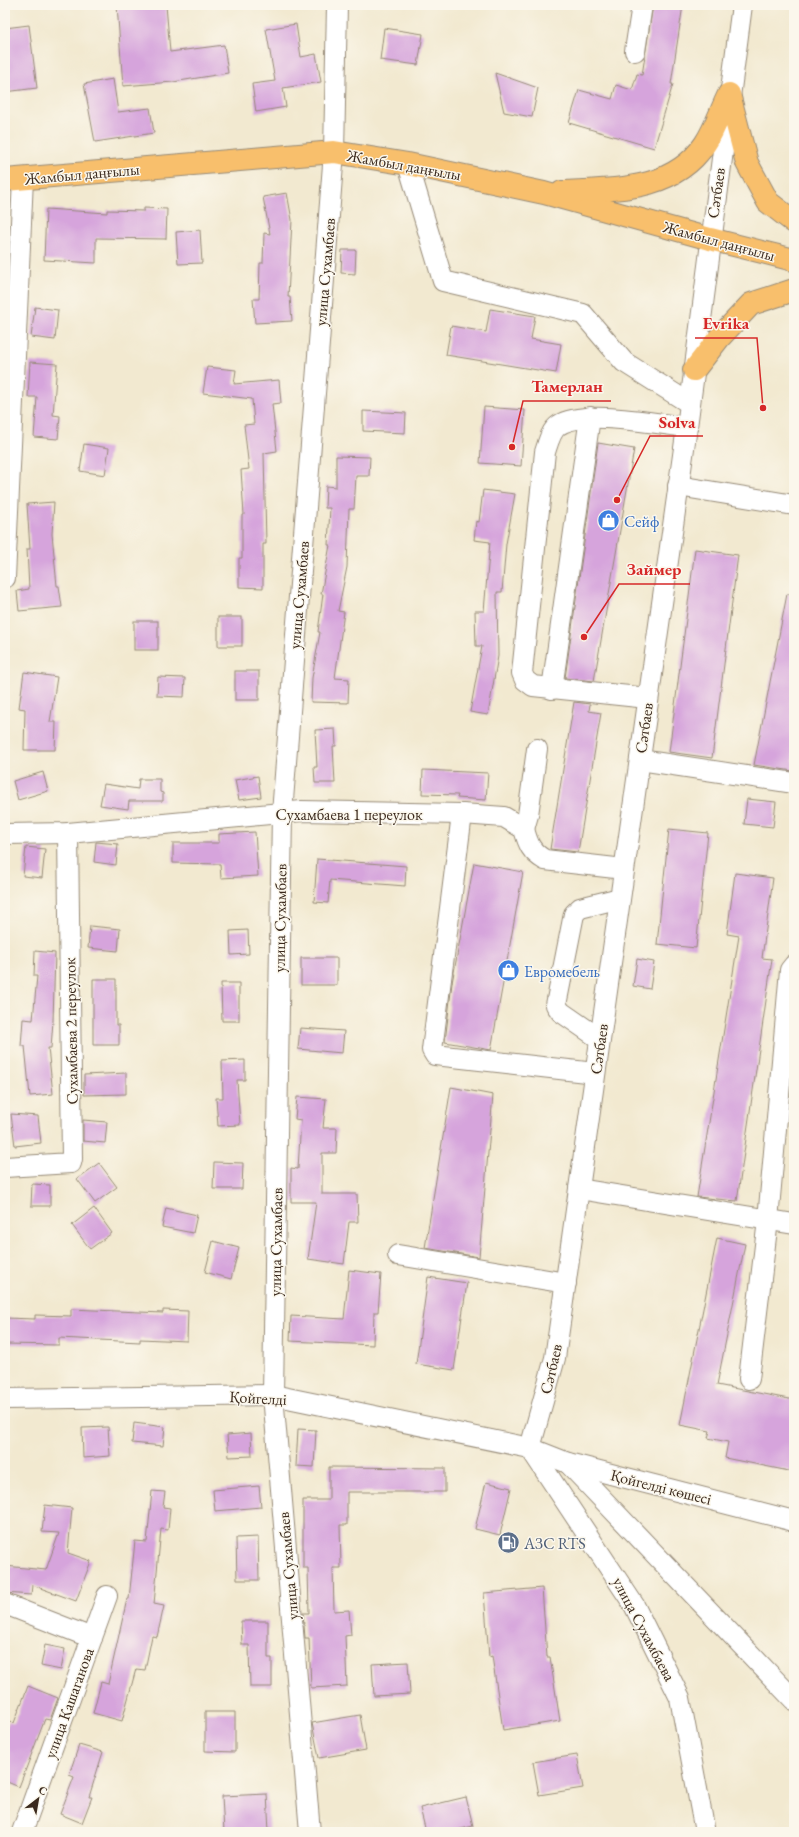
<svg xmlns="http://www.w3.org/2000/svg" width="799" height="1837" viewBox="0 0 799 1837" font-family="'EB Garamond',serif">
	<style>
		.building { fill: #d6a4dc }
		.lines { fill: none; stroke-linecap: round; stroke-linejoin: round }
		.minor-casing { stroke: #968a77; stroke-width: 22 }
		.major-casing { stroke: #968a77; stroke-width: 24 }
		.minor { stroke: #fff; stroke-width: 20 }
		.major { stroke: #f8bf6c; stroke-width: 22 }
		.labels { text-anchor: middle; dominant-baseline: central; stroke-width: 3; stroke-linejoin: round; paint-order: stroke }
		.street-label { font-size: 16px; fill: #3b2a1e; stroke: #fbf7ec }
		.shop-label { font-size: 16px; fill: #366cbe; stroke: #fbf7ec; text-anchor: start }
		.service-label { font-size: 16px; fill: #4e5e75; stroke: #fbf7ec; text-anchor: start }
		.leader { fill: none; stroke: #d62828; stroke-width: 1.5 }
		.callout-dot { fill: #d62828; stroke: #fbf7ec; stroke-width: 1.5 }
		.callout-label { font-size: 17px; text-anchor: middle; font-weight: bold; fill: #d62828; stroke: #fbf7ec; stroke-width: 3; stroke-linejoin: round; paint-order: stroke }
	</style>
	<rect width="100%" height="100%" fill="#fbf7ec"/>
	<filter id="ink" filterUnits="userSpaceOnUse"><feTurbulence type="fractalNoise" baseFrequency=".025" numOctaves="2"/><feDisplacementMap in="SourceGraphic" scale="8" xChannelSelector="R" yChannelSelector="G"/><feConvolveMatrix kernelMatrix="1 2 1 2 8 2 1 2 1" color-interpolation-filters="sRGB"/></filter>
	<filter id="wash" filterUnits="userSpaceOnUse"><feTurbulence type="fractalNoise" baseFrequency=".012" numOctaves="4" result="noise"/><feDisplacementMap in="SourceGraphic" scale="16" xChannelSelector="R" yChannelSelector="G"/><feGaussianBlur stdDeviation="0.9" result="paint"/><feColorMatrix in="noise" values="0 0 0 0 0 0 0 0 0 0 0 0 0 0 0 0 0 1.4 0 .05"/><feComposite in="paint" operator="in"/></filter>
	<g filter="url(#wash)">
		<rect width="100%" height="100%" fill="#f2e9d0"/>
		<g id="blocks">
			<g class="building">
				<path d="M117 5H166L170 52 224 45 228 73 173 82 123 86Z"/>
				<path d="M653 5H683L671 84H673L654 148 569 123 579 90 612 99 616 85 632 90 637 74 642 75Z"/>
				<path d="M296 24 301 57 316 54 321 82 283 88 286 107 256 112 252 84 275 81 266 29Z"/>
				<path d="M29 25 37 88 5 92V28Z"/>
				<path d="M384 28 423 34 418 65 380 60Z"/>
				<path d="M495 73 538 88 532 117 504 112Z"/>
				<path d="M113 79 118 112 150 108 154 133 95 142 84 84Z"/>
				<path d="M287 193 292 220 288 297H290L292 321 255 323 253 299H259L260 263H263L264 233 270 234 263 197Z"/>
				<path d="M144 208 167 209 166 239 96 238V263L44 260 46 209 107 213V210L144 211Z"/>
				<path d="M200 230 202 263 178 264 176 232Z"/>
				<path d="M342 250H356L355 274 341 273Z"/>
				<path d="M35 307 58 310 55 340 31 337Z"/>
				<path d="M490 309 535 316 531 339 561 344 556 373 446 355 451 326 486 332Z"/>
				<path d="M30 362 57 364 53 415 60 416 58 439 34 437 37 397H28Z"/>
				<path d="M207 367 236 370 234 384 279 380 281 403 272 404 277 451 264 453 266 544H263V588L239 587V558H242V515H244L241 470 249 469 244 425 254 424 252 399 203 393Z"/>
				<path d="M484 407 525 410 521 466 480 463Z"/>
				<path d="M363 411 406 413 405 433 363 431Z"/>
				<path d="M598 443 634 449 594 681 565 678Z"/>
				<path d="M84 444 109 448 105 475 80 471Z"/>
				<path d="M336 456 370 457 369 476H356L354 509H349L347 567 338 611 344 612 335 678 349 679 348 703 311 702 312 678 320 632H318L323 594H321L330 545H328L330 508H325L326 486 336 487Z"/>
				<path d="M483 490 515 494 506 544 502 592H497L498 656 488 715 470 712 482 646H476L475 611H484L490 542 474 540 476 521 479 522Z"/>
				<path d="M54 502 52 534 57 586H59L62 607 19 611 17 591 29 589 27 549H30L27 504Z"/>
				<path d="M695 549 738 555 712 758 669 752Z"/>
				<path d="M787 594H794L793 771 754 765Z"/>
				<rect x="218" y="617" width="24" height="29"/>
				<rect x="134" y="621" width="24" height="29"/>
				<rect x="235" y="671" width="24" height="29"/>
				<path d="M24 672 57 677 50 722H56L55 750H24L25 709 19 708Z"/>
				<path d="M158 677 185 678 184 697 157 696Z"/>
				<path d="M574 702 590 704 589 711 601 713 578 852 550 849Z"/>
				<path d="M335 729 336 746H333L335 783H315L314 767H317L315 730Z"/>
				<path d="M423 770 488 773 486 800 457 798 458 795 422 794Z"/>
				<path d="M43 772 48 791 18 800 13 781Z"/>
				<path d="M258 776 261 797 239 800 235 780Z"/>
				<path d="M139 779H160V792L163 793V801H129L128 809 100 805 104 784 138 789Z"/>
				<path d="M747 799 776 802 773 827 744 824Z"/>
				<path d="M669 829 708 833 696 948 657 944Z"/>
				<path d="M255 832 258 876 221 878 220 864 173 863V843H219V834Z"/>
				<path d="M96 842 118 844 116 865 94 862Z"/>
				<path d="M26 847 45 849 42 878 23 876Z"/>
				<path d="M317 859 406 866 405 886 330 880 328 903 314 902Z"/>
				<path d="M474 863 523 872 491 1050 445 1042 452 983Z"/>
				<path d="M735 873 773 878 762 958 772 959 737 1201 697 1197 739 936 727 934Z"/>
				<path d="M90 926 120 929 118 951 88 948Z"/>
				<path d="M248 930 249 954 231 955 230 931Z"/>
				<path d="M35 951 55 953 53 1021 51 1048H48L53 1094 30 1096 25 1046H21L23 1019 33 1020 37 976H34Z"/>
				<rect x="301" y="958" width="36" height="27"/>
				<path d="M637 959 654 962 650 989 633 986Z"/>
				<path d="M93 979H116V1025H119V1045H93Z"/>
				<path d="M221 983H239V1021H222Z"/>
				<path d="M300 1028 344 1031 342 1053 298 1049Z"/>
				<path d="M245 1060V1080H237L240 1125 218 1126 216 1098H223L222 1061Z"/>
				<path d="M126 1073V1094L84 1095V1075Z"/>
				<path d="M451 1087 493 1095 479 1257 425 1248Z"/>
				<path d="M297 1097 326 1099 323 1128H337L336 1153H322V1194H357L358 1222H349L344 1264 308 1259 316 1202H291V1168L298 1169 301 1120 295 1119Z"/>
				<path d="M11 1114 38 1116 41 1143 15 1146Z"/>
				<path d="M83 1120 107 1122 105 1143 83 1141Z"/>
				<path d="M214 1162 243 1163 242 1189H213Z"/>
				<path d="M99 1163 117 1187 95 1203 77 1179Z"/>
				<path d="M32 1184 50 1185V1206H31Z"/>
				<path d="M94 1208 112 1233 90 1249 72 1225Z"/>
				<path d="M166 1208 197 1215 193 1233 162 1227Z"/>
				<path d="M717 1238 745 1244 717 1385 794 1400V1472L725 1458 728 1442 708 1438 710 1431 680 1425Z"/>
				<path d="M213 1241 239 1248 231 1279 205 1272Z"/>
				<path d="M349 1270 381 1274 378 1312H374L373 1345 290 1341 291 1316 344 1319Z"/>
				<path d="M428 1277 467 1283 454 1370 416 1364Z"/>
				<path d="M71 1309 163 1313V1310L188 1311 187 1341 140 1339V1342L59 1338V1345L5 1344V1318L35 1319V1315L71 1316Z"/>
				<path d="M134 1423 165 1427 163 1446 132 1443Z"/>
				<path d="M108 1427 110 1456 83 1458 82 1428Z"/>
				<path d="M298 1429 316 1430 314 1467 296 1466Z"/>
				<path d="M251 1433 252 1456 229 1457 227 1435Z"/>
				<path d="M329 1467 445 1468V1492H347V1525H340L341 1568H333L334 1611 349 1610 351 1635 345 1636 347 1686 311 1688 309 1638H305L303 1613H309L308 1568H303V1500H329Z"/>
				<path d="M486 1482 511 1488 500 1535 475 1529Z"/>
				<path d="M259 1486 261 1507 215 1511 213 1490Z"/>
				<path d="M152 1491 165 1492 163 1507 170 1508 168 1530 161 1529 154 1604 164 1606 157 1637 152 1636 145 1670 136 1669 122 1721 93 1713 101 1682 108 1684 127 1599H129L135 1541 147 1542Z"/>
				<path d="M45 1505 72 1508 68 1553 91 1561 76 1601 32 1585 31 1595 5 1593V1566L46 1570 59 1533 42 1532Z"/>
				<path d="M258 1537 259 1580H237L236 1538Z"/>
				<path d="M542 1588 547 1657H550L560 1721 503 1730 492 1656 489 1657 484 1593Z"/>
				<path d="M241 1621H268V1658H272V1687H250L249 1645H242Z"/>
				<path d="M45 1645 65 1649 61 1670 41 1666Z"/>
				<path d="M408 1662 410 1694 374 1696 372 1664Z"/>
				<path d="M28 1686 58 1698 50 1720 45 1719 19 1787 5 1781V1730L9 1721 14 1723Z"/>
				<path d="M205 1712H235V1752L205 1751Z"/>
				<path d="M360 1715 366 1750 319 1758 312 1723Z"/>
				<path d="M79 1745 103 1752 89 1797H92L82 1823 60 1814 74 1777 69 1775Z"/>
				<path d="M577 1755 583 1788 539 1795 533 1762Z"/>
				<path d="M267 1794 269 1832H224L222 1796Z"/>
				<path d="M466 1797 473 1826 449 1832H426L420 1808Z"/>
			</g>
		</g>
	</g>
	<g filter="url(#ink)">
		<use href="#blocks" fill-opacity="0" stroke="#968a77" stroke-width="1"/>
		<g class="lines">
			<defs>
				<g id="minor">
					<path d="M635 51 642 5"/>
					<path d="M408 164 443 281 583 314 624 362 689 403"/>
					<path d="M678 486 794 505"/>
					<path d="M5 578 23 179"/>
					<path d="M552 689 590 417"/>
					<path d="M648 698 533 686 525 680 522 673 545 452C548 443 551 430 559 425 583 409 657 424 687 427"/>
					<path d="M640 760 794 783"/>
					<path d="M462 814 432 1050 435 1055 595 1073"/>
					<path d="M524 829 528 815 537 749"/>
					<path d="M5 834 68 833 302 811 462 814 504 817 524 829C528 844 531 852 545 860L624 869"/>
					<path d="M600 1039 561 1012 556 1005 574 914 580 908 620 898"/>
					<path d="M5 1167 71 1163 72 1159 68 833"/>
					<path d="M579 1189 794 1224"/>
					<path d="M398 1255 566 1283"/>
					<path d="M749 1379 768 1220 790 970 794 965"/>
					<path d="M5 1399 273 1395 530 1448 568 1463 794 1521"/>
					<path d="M530 1448 555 1358 687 427 742 5"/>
					<path d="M530 1448 634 1605 680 1698 705 1832"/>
					<path d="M568 1463 794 1700"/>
					<path d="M5 1604 92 1638"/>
					<path d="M22 1832 107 1596"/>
					<path d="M310 1832 273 1395 282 813 334 152 337 5"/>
				</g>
				<g id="major">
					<path d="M5 180 334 152 408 164 544 193 710 239 794 260"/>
					<path d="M562 192C614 189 673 192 705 144 715 129 721 110 729 94L747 163 768 202 794 222"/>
					<path d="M694 370 719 338 751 304 794 290"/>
				</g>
			</defs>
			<use href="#minor" class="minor-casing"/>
			<use href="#major" class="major-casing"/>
			<use href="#minor" class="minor"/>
			<use href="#major" class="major"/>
		</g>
	</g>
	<defs>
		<symbol id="shop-disc" viewBox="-11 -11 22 22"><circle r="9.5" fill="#3f7fe0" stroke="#fbf7ec"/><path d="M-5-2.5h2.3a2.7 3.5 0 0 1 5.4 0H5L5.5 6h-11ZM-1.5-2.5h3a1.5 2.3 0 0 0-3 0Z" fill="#fff"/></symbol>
		<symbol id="fuel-disc" viewBox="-11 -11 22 22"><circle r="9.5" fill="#5c6f8a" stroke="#fbf7ec"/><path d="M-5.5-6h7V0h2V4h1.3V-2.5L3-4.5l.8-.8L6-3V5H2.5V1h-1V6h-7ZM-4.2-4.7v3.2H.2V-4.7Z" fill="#fff"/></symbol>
	</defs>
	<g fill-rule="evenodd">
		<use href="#shop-disc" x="596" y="508" width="25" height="25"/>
		<use href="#shop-disc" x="496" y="958" width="25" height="25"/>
		<use href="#fuel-disc" x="496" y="1530" width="25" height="25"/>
	</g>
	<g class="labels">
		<g class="street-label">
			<text transform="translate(404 165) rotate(10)">Жамбыл даңғылы</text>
			<text transform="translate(82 174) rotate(-5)">Жамбыл даңғылы</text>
			<text transform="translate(716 193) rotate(-82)">Сәтбаев</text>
			<text transform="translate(719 241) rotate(15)">Жамбыл даңғылы</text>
			<text transform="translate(325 272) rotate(-85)">улица Сухамбаев</text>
			<text transform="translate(299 595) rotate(-85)">улица Сухамбаев</text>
			<text transform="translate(644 728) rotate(-82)">Сәтбаев</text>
			<text x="349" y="814">Сухамбаева 1 переулок</text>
			<text transform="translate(280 918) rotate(-89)">улица Сухамбаев</text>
			<text transform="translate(71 1031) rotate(-91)">Сухамбаева 2 переулок</text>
			<text transform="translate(599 1049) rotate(-82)">Сәтбаев</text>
			<text transform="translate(276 1242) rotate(-89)">улица Сухамбаев</text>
			<text transform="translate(551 1369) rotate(-77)">Сәтбаев</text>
			<text transform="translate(258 1398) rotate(3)">Қойгелді</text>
			<text transform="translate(661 1487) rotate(14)">Қойгелді көшесі</text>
			<text transform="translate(288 1566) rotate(-95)">улица Сухамбаев</text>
			<text transform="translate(644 1629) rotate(62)">улица Сухамбаева</text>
			<text transform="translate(69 1703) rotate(-70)">улица Кашаганова</text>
		</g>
		<g class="shop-label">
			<text x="624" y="521">Сейф</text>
			<text x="524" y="971">Евромебель</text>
		</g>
		<g class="service-label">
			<text x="524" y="1543">АЗС RTS</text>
		</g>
	</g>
	<path class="leader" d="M763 408L757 338H695M512 447L523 401H611M617 500L650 436H703M584 637L619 584H690"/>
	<g class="callout-dot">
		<circle cx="763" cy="408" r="4"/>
		<circle cx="512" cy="447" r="4"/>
		<circle cx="617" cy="500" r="4"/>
		<circle cx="584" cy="637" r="4"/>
	</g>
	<g class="callout-label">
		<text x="726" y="329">Evrika</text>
		<text x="567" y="392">Тамерлан</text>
		<text x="677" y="428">Solva</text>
		<text x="654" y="575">Займер</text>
	</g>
	<rect width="799" height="1837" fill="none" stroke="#fbf7ec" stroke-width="20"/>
	<g transform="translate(38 1799) rotate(31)" stroke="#fbf7ec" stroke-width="3" paint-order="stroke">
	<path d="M0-3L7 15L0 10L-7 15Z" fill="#3b2a1e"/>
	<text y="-6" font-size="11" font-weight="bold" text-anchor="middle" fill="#3b2a1e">С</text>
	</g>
</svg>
